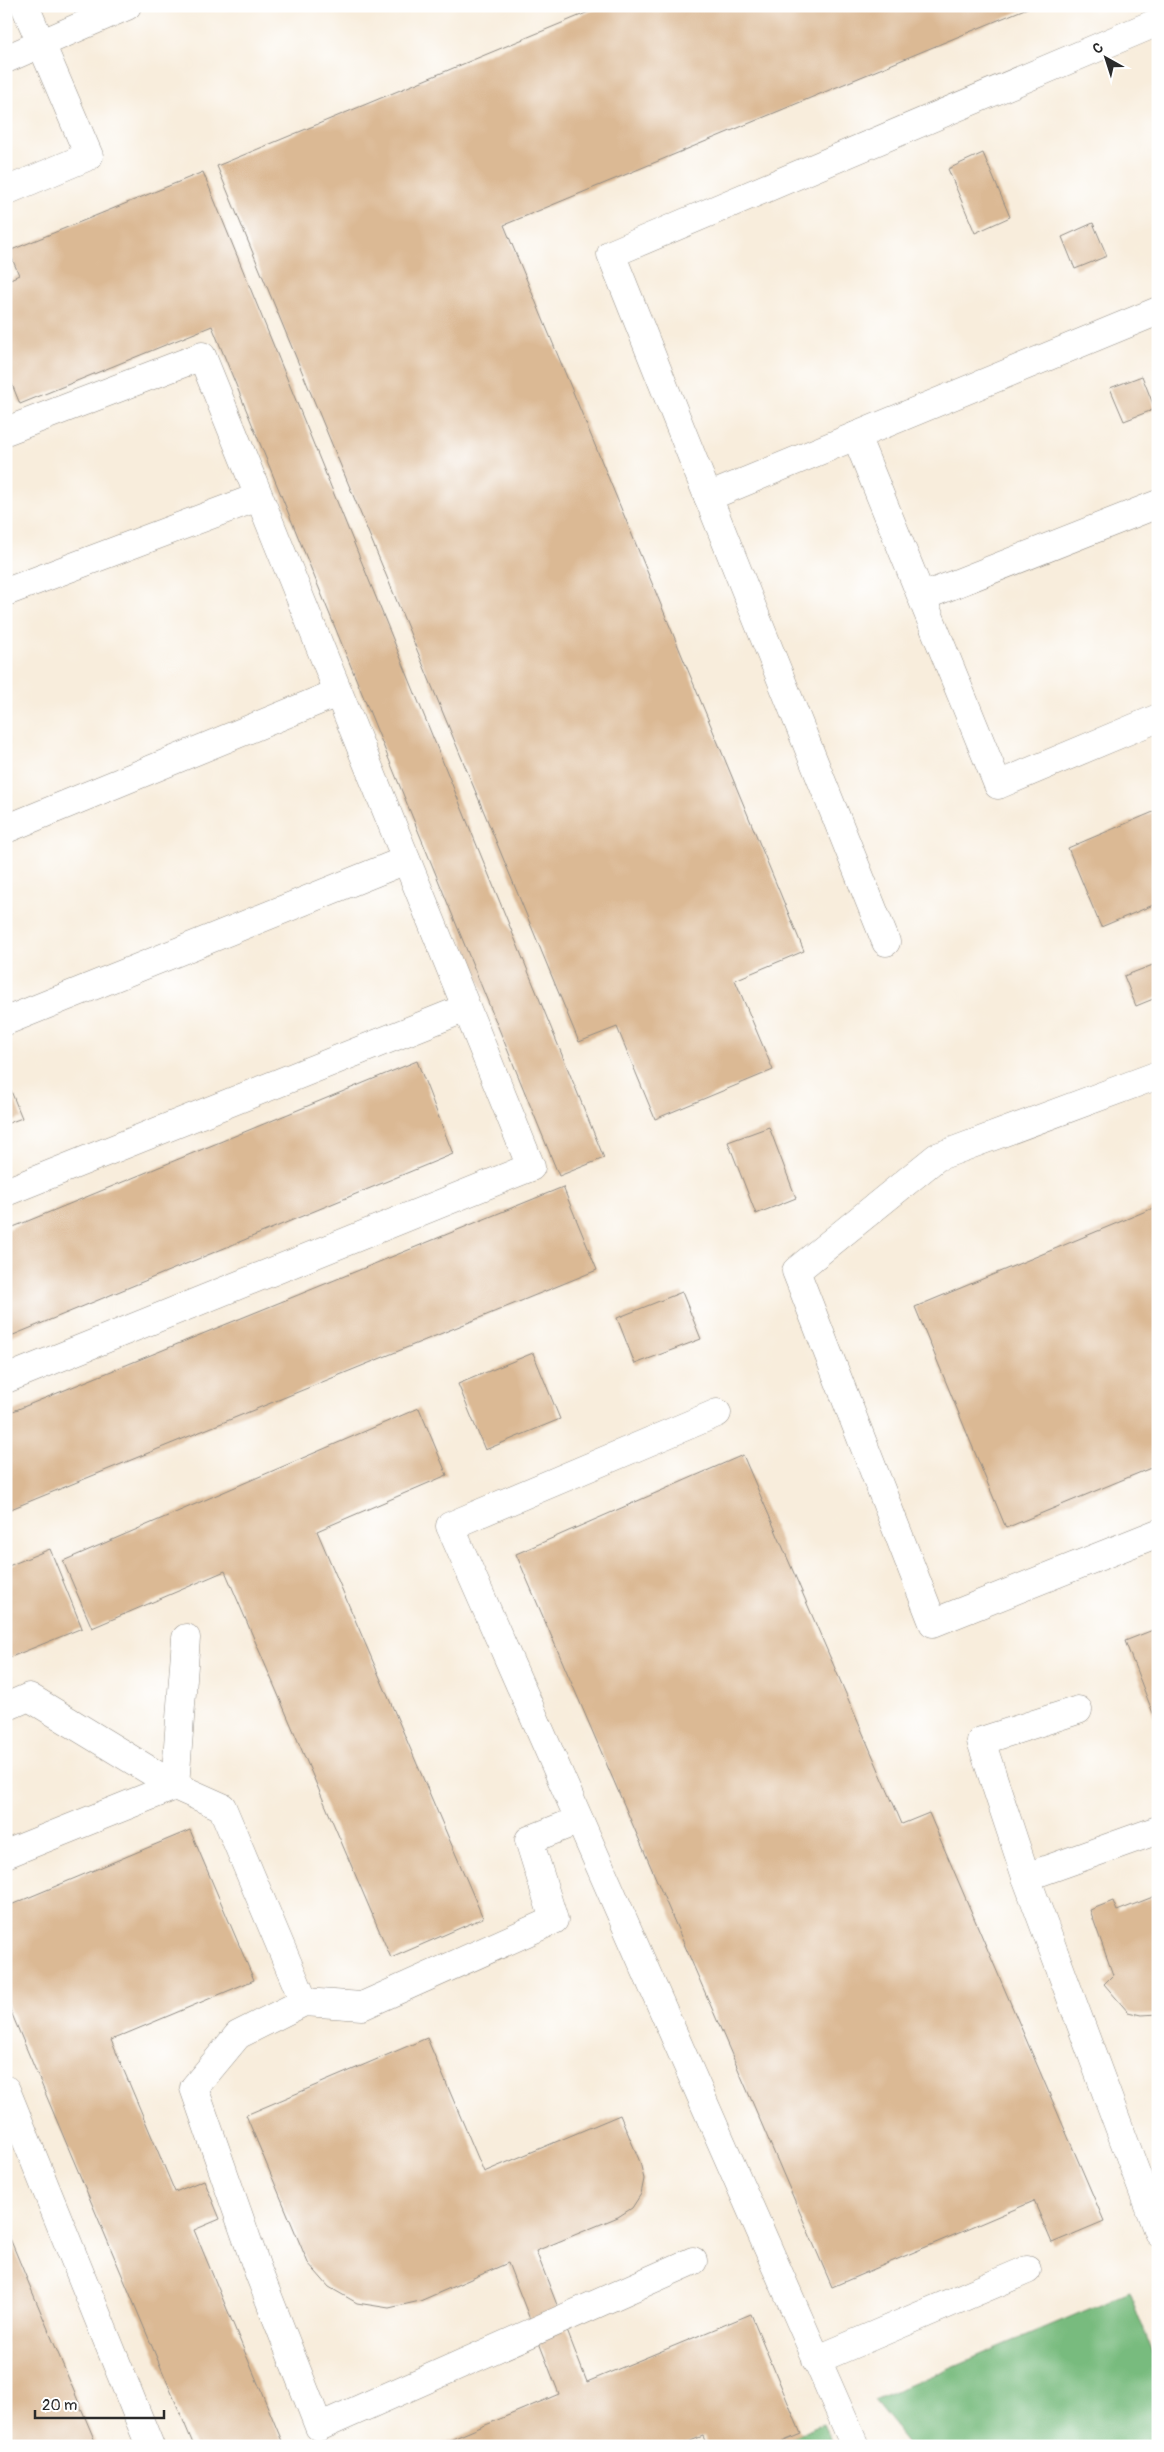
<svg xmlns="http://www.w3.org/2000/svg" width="1164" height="2452" viewBox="0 0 1164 2452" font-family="Pangolin,sans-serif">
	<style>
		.forest { fill: #78bb7e; stroke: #527354 }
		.building { fill: #dbb994 }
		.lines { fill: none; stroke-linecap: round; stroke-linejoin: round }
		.minor-casing { stroke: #928c84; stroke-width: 29 }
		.minor { stroke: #fff; stroke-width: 28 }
	</style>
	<rect width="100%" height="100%" fill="#fff"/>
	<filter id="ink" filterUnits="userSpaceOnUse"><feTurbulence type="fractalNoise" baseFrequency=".02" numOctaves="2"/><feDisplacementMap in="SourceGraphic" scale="10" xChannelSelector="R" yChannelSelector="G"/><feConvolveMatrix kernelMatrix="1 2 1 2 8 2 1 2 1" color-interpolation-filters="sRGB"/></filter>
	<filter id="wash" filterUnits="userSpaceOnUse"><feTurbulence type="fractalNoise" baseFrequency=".0096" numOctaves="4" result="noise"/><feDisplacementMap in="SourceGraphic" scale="20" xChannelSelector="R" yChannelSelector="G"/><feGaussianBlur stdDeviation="1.12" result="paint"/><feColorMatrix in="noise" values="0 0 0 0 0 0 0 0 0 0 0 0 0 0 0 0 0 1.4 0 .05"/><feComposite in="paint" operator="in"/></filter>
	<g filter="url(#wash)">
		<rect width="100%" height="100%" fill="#f8eddc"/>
		<g class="forest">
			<path d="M1129 2292 1158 2366V2446H1132L1130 2444 1127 2446H911L874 2400Z"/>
			<path d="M823 2424 833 2446H772Z"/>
		</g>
		<g id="blocks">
			<g class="building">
				<path d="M603 6H1032L504 225 804 951 735 980 773 1070 655 1119 617 1027 579 1042 217 166Z"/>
				<path d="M983 153 1010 217 975 233 948 169Z"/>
				<path d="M203 172 604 1158 559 1176 212 326 20 404 9 377 6 378V281L19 275 9 251Z"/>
				<path d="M1093 223 1107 256 1075 269 1062 237Z"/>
				<path d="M1142 376 1155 409 1124 421 1110 388Z"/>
				<path d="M1158 810V903L1101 927 1068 848Z"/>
				<path d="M1158 963V997L1136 1006 1124 976Z"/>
				<path d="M417 1061 453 1154 6 1338V1230Z"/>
				<path d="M9 1086 22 1118 6 1124V1087Z"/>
				<path d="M769 1127 796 1198 756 1214 728 1142Z"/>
				<path d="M563 1187 597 1270 6 1511V1414Z"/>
				<path d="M1158 1206V1465L1006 1528 915 1307Z"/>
				<path d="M682 1292 701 1339 635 1364 617 1318Z"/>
				<path d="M533 1353 560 1419 485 1450 458 1384Z"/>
				<path d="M419 1408 447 1475 317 1531 483 1918 391 1958 225 1571 92 1628 63 1561Z"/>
				<path d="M743 1455 902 1824 929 1813 1104 2221 1052 2243 1034 2201 832 2287 516 1554Z"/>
				<path d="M50 1549 82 1628 6 1659V1567Z"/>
				<path d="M1158 1628V1726L1125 1641Z"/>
				<path d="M190 1830 254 1980 111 2040 175 2192 204 2180 220 2219 194 2230 284 2446H194L6 2000V1907Z"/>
				<path d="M1158 1895V2014L1141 2015 1128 2012 1104 1984 1113 1975 1090 1910 1113 1901 1117 1911Z"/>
				<path d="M427 2038 484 2172 620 2115 640 2162 644 2179 641 2194 632 2208 618 2217 536 2251 587 2382 751 2314 801 2434 772 2446H707L703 2436 678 2446H436L559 2394 508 2263 420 2301 389 2308 357 2303 329 2287 308 2263 246 2115Z"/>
				<path d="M6 2229 97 2446H6Z"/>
			</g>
		</g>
	</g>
	<g filter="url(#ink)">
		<use href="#blocks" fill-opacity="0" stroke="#928c84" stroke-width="1"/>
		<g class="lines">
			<defs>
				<g id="minor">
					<path d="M6 59 127 6"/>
					<path d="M6 191 89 156 25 6"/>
					<path d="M6 431 202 356 531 1167 6 1379"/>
					<path d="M856 436 998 785 1158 718"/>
					<path d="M708 497 1158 311"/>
					<path d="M6 592 258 497"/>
					<path d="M922 597 1158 504"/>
					<path d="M6 829 337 693"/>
					<path d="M886 942 611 254 1158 22"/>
					<path d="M6 1021 406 860"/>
					<path d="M1158 1075 937 1157 796 1271 933 1623 1158 1533"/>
					<path d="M6 1192 466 1008"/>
					<path d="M717 1413 450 1526 855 2446"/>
					<path d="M6 1707 29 1697 175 1786 222 1807 304 2002"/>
					<path d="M1078 1710 981 1741 1026 1877 1158 2232"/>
					<path d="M579 1820 529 1840 554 1920 362 2006 304 2002 238 2035 194 2088 258 2271 319 2427 693 2261"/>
					<path d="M6 1854 175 1786 186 1638"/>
					<path d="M1026 1877 1158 1830"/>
					<path d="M6 2090 150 2446"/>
					<path d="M816 2360 1027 2270"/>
				</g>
			</defs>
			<use href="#minor" class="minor-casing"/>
			<use href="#minor" class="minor"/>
		</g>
	</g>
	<rect width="1164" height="2452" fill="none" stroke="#fff" stroke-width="25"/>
	<g transform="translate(1106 58) rotate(321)" stroke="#ffffff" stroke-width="4" paint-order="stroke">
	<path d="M0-4L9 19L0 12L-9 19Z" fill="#2b2b2b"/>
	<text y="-8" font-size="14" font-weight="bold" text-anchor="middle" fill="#2b2b2b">С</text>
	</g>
	<path d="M35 2410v8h129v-8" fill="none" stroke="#2b2b2b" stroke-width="2.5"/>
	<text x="42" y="2410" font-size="15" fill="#2b2b2b" stroke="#ffffff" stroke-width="4" paint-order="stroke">20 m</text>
</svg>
